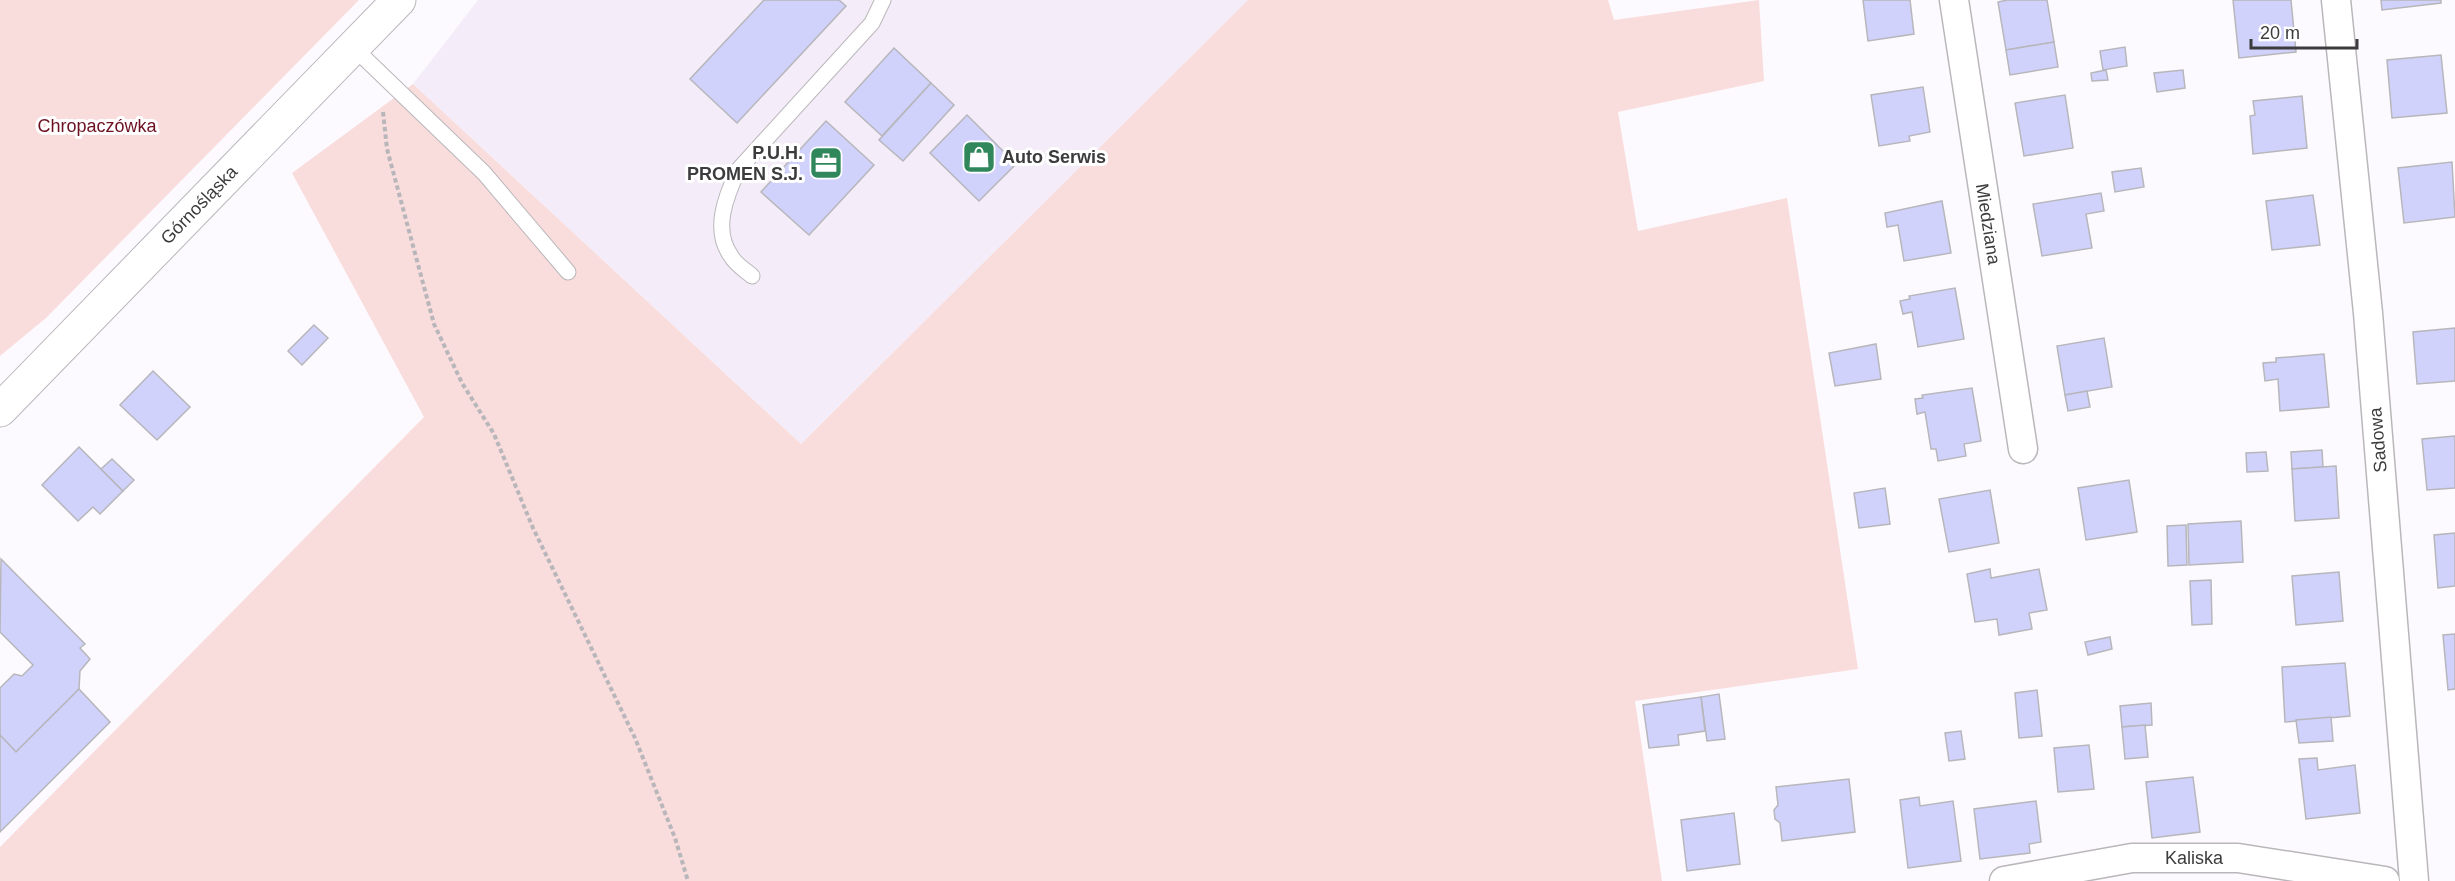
<svg xmlns="http://www.w3.org/2000/svg" width="2455" height="881" viewBox="0 0 2455 881" font-family="Helvetica,sans-serif">
	<style>
		.built { fill: #f4ecf8 }
		.green { fill: #f9dddc }
		.building { fill: #d1d2fb; stroke: #b6b6bb; stroke-width: 1.5 }
		.lines { fill: none; stroke-linecap: round; stroke-linejoin: round }
		.service-casing { stroke: #bab7bb; stroke-width: 17 }
		.minor-casing { stroke: #bab7bb; stroke-width: 31 }
		.tertiary-casing { stroke: #bab7bb; stroke-width: 35 }
		.path { stroke: #b8b6ba; stroke-width: 4; stroke-dasharray: 4.5 3; stroke-linecap: butt }
		.service { stroke: #fff; stroke-width: 15 }
		.minor { stroke: #fff; stroke-width: 28 }
		.tertiary { stroke: #fff; stroke-width: 33 }
		.labels { text-anchor: middle; dominant-baseline: central; stroke-width: 6; stroke-linejoin: round; paint-order: stroke }
		.park-label { font-size: 18px; fill: #6d1020; stroke: #fff }
		.poi-label { font-size: 18px; font-weight: bold; fill: #3c3b3d; stroke: #fff; text-anchor: end }
		.street-label { font-size: 18px; fill: #3c3b3d; stroke: #fff }
	</style>
	<rect width="100%" height="100%" fill="#fdfaff"/>
	<path class="built" d="M478 0H1248L801 444 413 84Z"/>
	<g class="green">
		<path d="M0 0H359L46 318 0 356Z"/>
		<path d="M1248 0H1608L1614 20 1759 0 1764 81 1618 112 1638 231 1787 198 1858 669 1635 701 1662 881H0V847L424 417 292 173 413 84 801 444Z"/>
	</g>
	<g class="building">
		<path d="M764 0H839L846 6 737 123 690 79Z"/>
		<path d="M1863 0H1910L1914 34 1868 41Z"/>
		<path d="M2007 0H2047L2054 42 2006 50 1998 2Z"/>
		<path d="M2233 0H2291L2296 52 2239 58Z"/>
		<path d="M2381 0H2441V3L2382 10Z"/>
		<path d="M2054 42 2058 67 2010 75 2006 50Z"/>
		<path d="M2125 47 2127 66 2103 70 2100 51Z"/>
		<path d="M894 48 931 83 882 136 845 102Z"/>
		<path d="M2441 55 2447 113 2392 118 2387 60Z"/>
		<path d="M2106 70 2108 80 2092 81 2091 73Z"/>
		<path d="M2183 70 2185 88 2157 92 2154 73Z"/>
		<path d="M931 83 954 105 903 161 879 140Z"/>
		<path d="M1923 87 1930 132 1909 136 1910 141 1879 146 1871 95Z"/>
		<path d="M2065 95 2073 148 2024 156 2015 103Z"/>
		<path d="M2302 96 2307 148 2253 154 2250 116 2255 115 2253 101Z"/>
		<path d="M967 115 1016 164 979 201 930 153Z"/>
		<path d="M826 121 874 165 809 235 761 192Z"/>
		<path d="M2452 162 2455 217 2404 223 2398 168Z"/>
		<path d="M2141 168 2144 187 2115 192 2112 172Z"/>
		<path d="M2101 193 2104 211 2086 214 2092 248 2042 256 2033 204Z"/>
		<path d="M2313 195 2320 245 2272 250 2266 201Z"/>
		<path d="M1942 201 1951 253 1904 261 1898 225 1887 227 1885 213Z"/>
		<path d="M1955 288 1964 339 1918 347 1912 312 1903 314 1900 301 1910 299 1909 296Z"/>
		<path d="M314 325 328 338 302 365 288 351Z"/>
		<path d="M2455 328V381L2417 384 2413 332Z"/>
		<path d="M2104 338 2112 387 2065 395 2057 346Z"/>
		<path d="M1876 344 1881 379 1835 386 1829 353Z"/>
		<path d="M2324 354 2329 407 2280 411 2278 379 2265 381 2263 363 2276 362V358Z"/>
		<path d="M153 371 190 407 157 440 120 405Z"/>
		<path d="M1972 388 1981 441 1964 444 1966 456 1938 461 1936 449H1931L1925 412 1917 414 1915 399 1923 398 1922 395Z"/>
		<path d="M2087 391 2090 407 2068 411 2065 395Z"/>
		<path d="M2455 436V488L2427 490 2422 439Z"/>
		<path d="M79 447 123 491 100 514 93 507 78 521 42 485Z"/>
		<path d="M2322 450 2323 467 2292 469 2291 452Z"/>
		<path d="M2266 452 2268 471 2247 472 2246 453Z"/>
		<path d="M112 459 134 480 123 491 101 469Z"/>
		<path d="M2336 466 2339 518 2295 521 2292 469Z"/>
		<path d="M2129 480 2137 532 2086 540 2078 488Z"/>
		<path d="M1885 488 1890 524 1859 528 1854 493Z"/>
		<path d="M1990 490 1999 543 1949 552 1939 499Z"/>
		<path d="M2241 521 2243 562 2189 565 2188 524Z"/>
		<path d="M2186 525 2187 565 2168 566 2167 526Z"/>
		<path d="M2455 533V586L2438 588 2434 535Z"/>
		<path d="M1 559 85 644 80 648 90 659 80 671 79 689 16 752 0 735V688L14 674 22 676 33 665 0 632Z"/>
		<path d="M1990 569 1991 578 2039 569 2047 610 2029 613 2032 629 1999 635 1997 619 1975 622 1967 574Z"/>
		<path d="M2339 572 2343 621 2296 625 2292 576Z"/>
		<path d="M2211 580 2212 624 2192 625 2190 581Z"/>
		<path d="M2455 634V689L2448 690 2443 635Z"/>
		<path d="M2110 637 2112 649 2088 655 2085 642Z"/>
		<path d="M2345 663 2350 716 2285 722 2282 667Z"/>
		<path d="M79 689 110 722 0 832V735L16 752Z"/>
		<path d="M2037 690 2042 736 2019 738 2015 693Z"/>
		<path d="M1719 694 1725 739 1707 741 1701 697Z"/>
		<path d="M1701 697 1705 731 1678 735 1679 745 1649 748 1643 705Z"/>
		<path d="M2151 703 2152 725 2122 727 2120 706Z"/>
		<path d="M2331 717 2333 741 2299 743 2296 720Z"/>
		<path d="M2145 725 2148 757 2125 759 2122 727Z"/>
		<path d="M1961 731 1965 759 1949 761 1945 733Z"/>
		<path d="M2089 745 2094 789 2058 792 2054 748Z"/>
		<path d="M2317 758 2318 770 2355 765 2360 813 2306 819 2299 759Z"/>
		<path d="M2193 777 2200 832 2152 838 2146 782Z"/>
		<path d="M1849 779 1855 832 1782 841 1780 823 1775 819 1774 810 1778 805 1776 787Z"/>
		<path d="M1919 797 1920 806 1953 801 1961 861 1908 868 1900 800Z"/>
		<path d="M2036 801 2041 842 2029 844 2030 853 1980 859 1974 809Z"/>
		<path d="M1734 813 1740 864 1687 871 1681 820Z"/>
	</g>
	<g class="lines">
		<defs>
			<g id="service">
				<path d="M353 47 484 173 568 272"/>
				<path d="M752 276C745 270 735 264 731 256 712 230 726 196 738 170L872 23 883 0"/>
			</g>
			<g id="minor">
				<path d="M1954 0 2023 449"/>
				<path d="M2336 0 2368 313 2414 881"/>
				<path d="M2004 881 2132 858H2238L2385 881"/>
			</g>
			<path id="tertiary" d="M0 410 399 0"/>
		</defs>
		<use href="#service" class="service-casing"/>
		<use href="#minor" class="minor-casing"/>
		<use href="#tertiary" class="tertiary-casing"/>
		<path class="path" d="M383 112 387 149 434 324 462 383 494 434 533 528 635 738 675 838 688 881"/>
		<use href="#service" class="service"/>
		<use href="#minor" class="minor"/>
		<use href="#tertiary" class="tertiary"/>
	</g>
	<defs>
		<symbol id="shop-square" viewBox="-11 -11 22 22"><rect x="-9" y="-9" width="18" height="18" rx="4" fill="#30875c" stroke="#fff"/><path d="M-5-2.5h2.3a2.7 3.5 0 0 1 5.4 0H5L5.5 6h-11ZM-1.5-2.5h3a1.5 2.3 0 0 0-3 0Z" fill="#fff"/></symbol>
		<symbol id="office-square" viewBox="-11 -11 22 22"><rect x="-9" y="-9" width="18" height="18" rx="4" fill="#30875c" stroke="#fff"/><path d="M-6-3h4V-5.5h4V-3h4V5H-6ZM-1-4.5V-3h2v-1.5ZM-6 0V1H6V0Z" fill="#fff"/></symbol>
	</defs>
	<g fill-rule="evenodd">
		<use href="#shop-square" x="960" y="138" width="38" height="38"/>
		<use href="#office-square" x="807" y="144" width="38" height="38"/>
	</g>
	<g class="labels">
		<g class="park-label">
			<text x="97" y="126">Chropaczówka</text>
		</g>
		<g class="poi-label">
			<text x="803" y="153">P.U.H.<tspan x="803" dy="21">PROMEN S.J.</tspan></text>
			<text x="1002" y="157" text-anchor="start">Auto Serwis</text>
		</g>
		<g class="street-label">
			<text transform="translate(199 205) rotate(-46)">Górnośląska</text>
			<text transform="translate(1988 224) rotate(81)">Miedziana</text>
			<text transform="translate(2378 440) rotate(-95)">Sadowa</text>
			<text x="2194" y="858">Kaliska</text>
		</g>
	</g>
	<path d="M2251 39v9h106v-9" fill="none" stroke="#3c3b3d" stroke-width="3"/>
	<text x="2260" y="39" font-size="18" fill="#3c3b3d" stroke="#ffffff" stroke-width="4.5" paint-order="stroke">20 m</text>
</svg>
